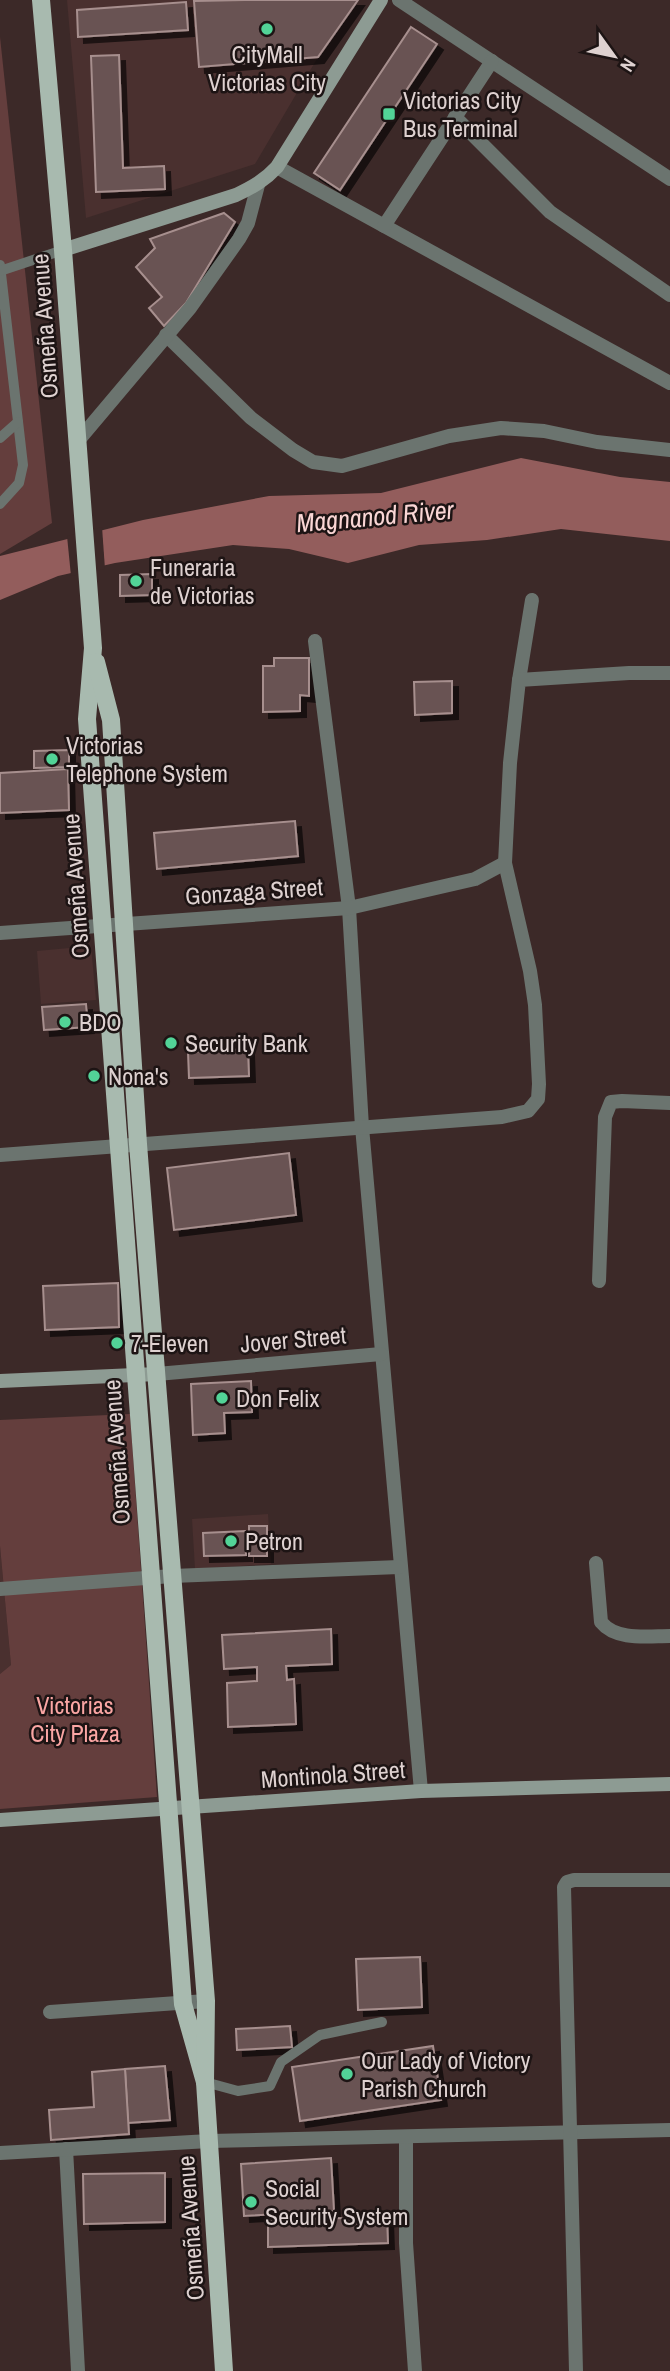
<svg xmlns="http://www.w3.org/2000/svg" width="670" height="2371" viewBox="0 0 670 2371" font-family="'Archivo Narrow',sans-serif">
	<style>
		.built { fill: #4a302f }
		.green { fill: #643e3d }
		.water { fill: #935d5c }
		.pier { fill: #3c2928 }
		.building { fill: #695352; stroke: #a78f8e; stroke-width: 2; filter: url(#shadow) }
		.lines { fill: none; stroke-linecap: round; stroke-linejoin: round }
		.lane { stroke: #6b746f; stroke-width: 10 }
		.street { stroke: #6b746f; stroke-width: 14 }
		.secondary { stroke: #8d9b93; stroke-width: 14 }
		.primary { stroke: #a8baaf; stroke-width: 18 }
		.poi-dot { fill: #52d397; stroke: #1d1414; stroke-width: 2.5 }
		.labels { text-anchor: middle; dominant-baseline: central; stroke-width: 5; stroke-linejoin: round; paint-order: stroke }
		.poi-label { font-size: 24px; fill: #ded1d0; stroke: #1d1414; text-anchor: start }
		.street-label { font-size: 24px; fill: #ded1d0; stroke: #1d1414 }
		.park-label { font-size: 24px; fill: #fba6a4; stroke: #1d1414 }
		.water-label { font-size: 26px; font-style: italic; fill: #fad6d5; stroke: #1d1414 }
	</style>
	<defs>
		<filter id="shadow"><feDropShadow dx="6" dy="6" stdDeviation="0" flood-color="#0009"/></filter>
	</defs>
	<rect width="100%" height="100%" fill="#3c2928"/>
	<g class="built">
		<path d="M67 0H358L318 57 255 164 86 218Z"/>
		<path d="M91 946 96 1000 41 1004 37 951Z"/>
		<path d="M268 1514 271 1564 195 1569 192 1519Z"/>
		<path d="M0 1546 11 1665 0 1674Z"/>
	</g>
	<g class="green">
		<path d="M0 37 52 523 0 554Z"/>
		<path d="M130 1414 157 1797 0 1809V1674L11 1665 0 1546V1420Z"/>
	</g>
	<path class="water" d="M521 458 620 477 670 482V541L561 529 487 540 419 545 348 563 289 549 233 545 115 563 58 576 0 600V556L143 520 269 496 381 493Z"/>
	<path class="pier" d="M102 527 105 569 71 576 67 536Z"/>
	<g class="building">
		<path d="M245 0H358L318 57 199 67 194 1Z"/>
		<path d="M186 2 188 30 78 37 77 10Z"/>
		<path d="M411 27 437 44 340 190 314 173Z"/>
		<path d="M119 55 123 168 164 166 165 189 96 192 91 56Z"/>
		<path d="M224 213 235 222 186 303 164 326 149 308 162 297 136 267 155 248 150 239Z"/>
		<path d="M152 574V595L120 596V575Z"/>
		<path d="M274 658H309V696L300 695V711L263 712V666H274Z"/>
		<path d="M452 681V713L415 715 414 682Z"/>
		<path d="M69 750V767L34 768V751Z"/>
		<path d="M68 769 69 810 0 813V773Z"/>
		<path d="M295 821 298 856 157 869 154 833Z"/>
		<path d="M86 1004 88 1027 44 1030 42 1007Z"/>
		<path d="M248 1049 249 1076 189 1078 188 1052Z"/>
		<path d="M289 1153 296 1215 174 1230 167 1168Z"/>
		<path d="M118 1283 119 1327 45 1330 43 1286Z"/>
		<path d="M251 1381 252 1412 224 1413 225 1433 193 1435 191 1384Z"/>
		<rect x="249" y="1526" width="18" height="30"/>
		<path d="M245 1531 246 1555 204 1556 203 1533Z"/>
		<path d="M331 1629 332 1664 286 1666 287 1680 294 1679 296 1724 228 1727 227 1683 257 1681V1667L224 1669 222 1635Z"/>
		<path d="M420 1957 422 2007 358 2010 356 1959Z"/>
		<path d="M290 2026 292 2047 237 2050 236 2029Z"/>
		<path d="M433 2046 441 2100 300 2121 292 2067Z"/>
		<path d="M165 2066 170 2120 128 2123 125 2069Z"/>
		<path d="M125 2069 129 2134 51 2140 49 2110 94 2107 92 2072Z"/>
		<path d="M331 2158 334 2211 244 2216 241 2164Z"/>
		<path d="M165 2173V2222L84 2224 83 2174Z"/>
		<path d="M387 2217 388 2243 268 2247V2220Z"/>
	</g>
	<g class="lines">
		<g class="lane">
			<path d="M0 265 23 465 19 483 0 504"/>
			<path d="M0 271 63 250"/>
			<path d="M0 438 18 422"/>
			<path d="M205 2082 238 2091 270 2086 281 2062 320 2035 382 2022"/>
		</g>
		<g class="street">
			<path d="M399 0 670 179"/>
			<path d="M455 117 550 212 670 295"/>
			<path d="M277 167 670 383"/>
			<path d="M384 226 492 61"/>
			<path d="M166 335 251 418 293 450 313 462 342 466 449 436 501 428 544 431 597 442 670 450"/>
			<path d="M77 442 190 308 239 239 248 223 258 185"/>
			<path d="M315 641 349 908 362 1127 421 1791"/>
			<path d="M519 680 532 600"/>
			<path d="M0 933 349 908 475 879 505 863"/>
			<path d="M0 1155 502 1117 528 1111 538 1099 539 1084 535 1005 530 971 505 863 510 763 519 680 629 673H670"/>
			<path d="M599 1281 605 1117 611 1102 622 1101 670 1103"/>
			<path d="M157 1374 381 1354"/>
			<path d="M596 1563 601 1622C616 1641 648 1636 670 1636"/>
			<path d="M0 1589 172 1576 399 1567"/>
			<path d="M50 2012 206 2001"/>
			<path d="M406 2137V2243L415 2371"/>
			<path d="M66 2149 78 2371"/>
			<path d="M0 2153 209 2141 670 2130"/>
			<path d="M576 2371 564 1887 567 1882 574 1880H670"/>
		</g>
		<g class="secondary">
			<path d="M63 250 236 195C253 187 265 180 277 167L381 0"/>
			<path d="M0 1381 157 1374"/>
			<path d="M0 1820 421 1791 670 1784"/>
		</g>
		<g class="primary">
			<path d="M41 0 63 250 93 648 87 719 183 2004 205 2082"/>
			<path d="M96 662 111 720 138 1144 206 2001 205 2082 224 2371"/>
		</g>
	</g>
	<g class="poi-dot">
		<circle cx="267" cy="29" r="7"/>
		<rect x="382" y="107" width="14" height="14" rx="3.5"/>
		<circle cx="136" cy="581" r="7"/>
		<circle cx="52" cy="759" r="7"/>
		<circle cx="65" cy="1022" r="7"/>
		<circle cx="171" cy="1043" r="7"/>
		<circle cx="94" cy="1076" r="7"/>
		<circle cx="117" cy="1343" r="7"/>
		<circle cx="222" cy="1398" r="7"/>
		<circle cx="231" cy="1541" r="7"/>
		<circle cx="347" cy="2074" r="7"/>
		<circle cx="251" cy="2202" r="7"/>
	</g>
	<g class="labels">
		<g class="poi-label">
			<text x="267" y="54" text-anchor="middle">CityMall<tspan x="267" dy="28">Victorias City</tspan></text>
			<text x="403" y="100">Victorias City<tspan x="403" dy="28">Bus Terminal</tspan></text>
			<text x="150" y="567">Funeraria<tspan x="150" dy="28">de Victorias</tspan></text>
			<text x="66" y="745">Victorias<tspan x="66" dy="28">Telephone System</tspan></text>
			<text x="79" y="1022">BDO</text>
			<text x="185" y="1043">Security Bank</text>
			<text x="108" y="1076">Nona's</text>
			<text x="131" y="1343">7-Eleven</text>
			<text x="236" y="1398">Don Felix</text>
			<text x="245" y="1541">Petron</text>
			<text x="361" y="2060">Our Lady of Victory<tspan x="361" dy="28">Parish Church</tspan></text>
			<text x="265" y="2188">Social<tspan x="265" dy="28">Security System</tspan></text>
		</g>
		<g class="street-label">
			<text transform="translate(44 326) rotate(-94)">Osmeña Avenue</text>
			<text transform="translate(75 886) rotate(-94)">Osmeña Avenue</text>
			<text transform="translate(254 891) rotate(-4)">Gonzaga Street</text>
			<text transform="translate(293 1339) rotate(-5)">Jover Street</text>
			<text transform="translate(116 1452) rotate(-94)">Osmeña Avenue</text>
			<text transform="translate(333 1774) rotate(-4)">Montinola Street</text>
			<text transform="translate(190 2228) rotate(-94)">Osmeña Avenue</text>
		</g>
		<g class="park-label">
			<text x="75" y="1705">Victorias<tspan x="75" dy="28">City Plaza</tspan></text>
		</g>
		<g class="water-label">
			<text transform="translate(375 516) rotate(-5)">Magnanod River</text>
		</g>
	</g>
	<g transform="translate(614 56) rotate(123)" stroke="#1d1414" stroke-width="5" paint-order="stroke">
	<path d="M0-5L12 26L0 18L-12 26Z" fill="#ded1d0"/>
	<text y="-10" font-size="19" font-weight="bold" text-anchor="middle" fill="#ded1d0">N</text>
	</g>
</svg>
